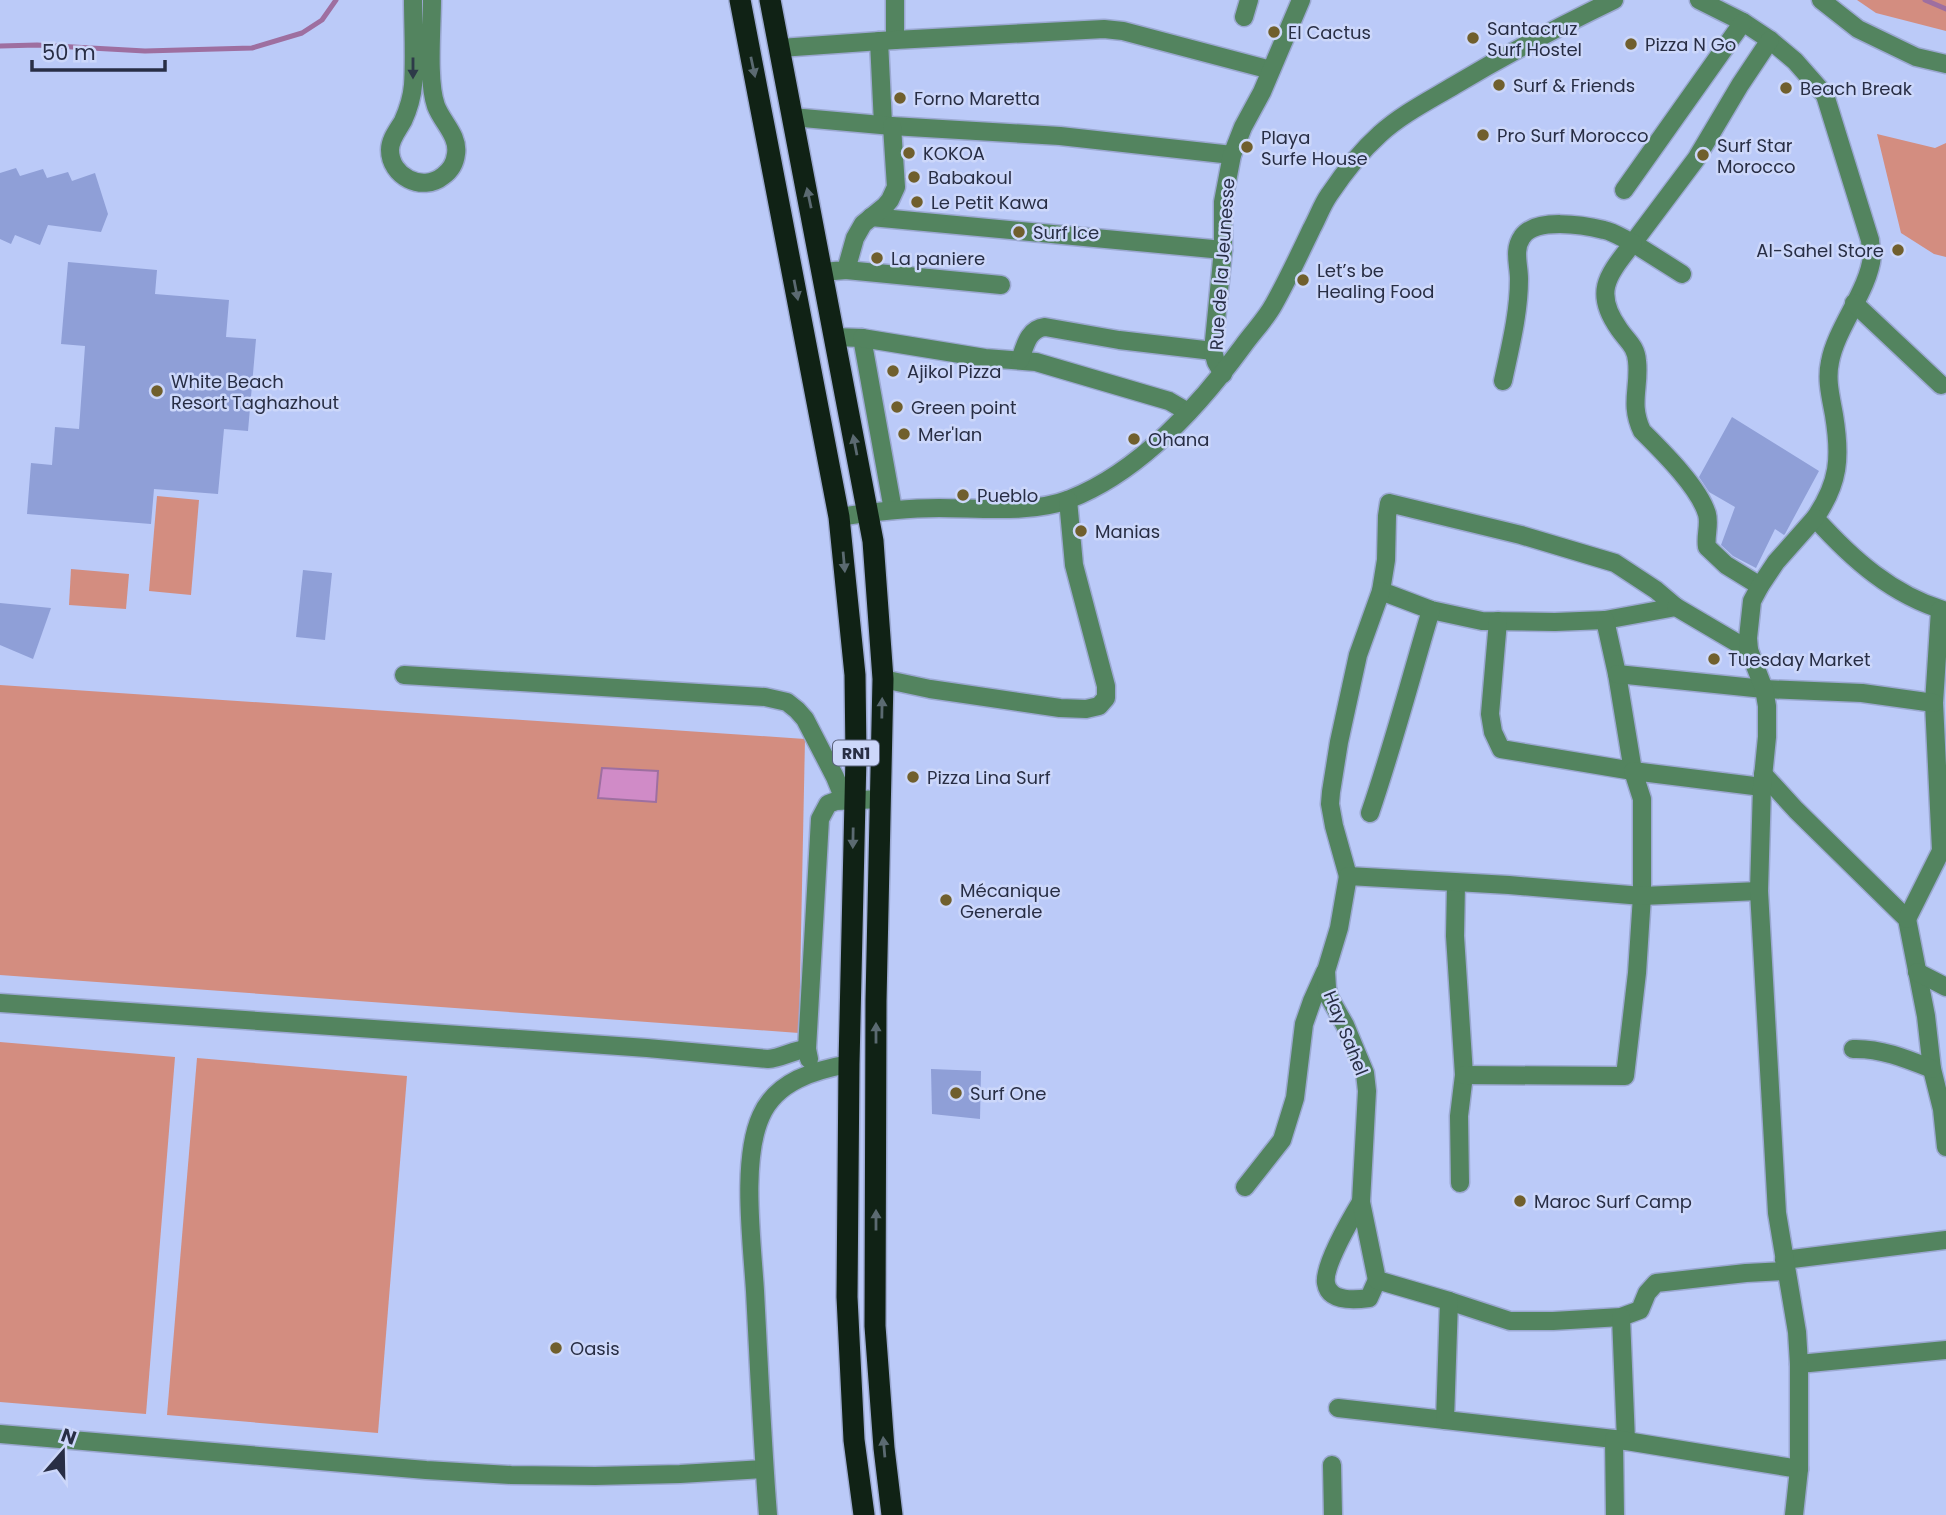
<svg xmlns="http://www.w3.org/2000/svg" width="1946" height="1515" viewBox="0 0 1946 1515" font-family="Poppins,sans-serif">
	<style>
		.green { fill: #d38d80 }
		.water { fill: #d08bc7; stroke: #9e6fa0; stroke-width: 2 }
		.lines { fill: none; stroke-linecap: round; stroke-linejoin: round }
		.stream { stroke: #9e6fa0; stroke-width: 5 }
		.building { fill: #8f9fd7 }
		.minor-casing { stroke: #9ba8d1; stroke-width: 21 }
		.highway-casing { stroke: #9ba8d1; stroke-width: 24 }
		.minor { stroke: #53845f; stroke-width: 18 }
		.highway { stroke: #102215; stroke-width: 21 }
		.oneway { fill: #5b6a71 }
		.oneway2 { fill: #2e3b49 }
		.poi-dot { fill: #705f2d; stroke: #ccd7fa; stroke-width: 2.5 }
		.labels { text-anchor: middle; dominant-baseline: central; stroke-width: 5; stroke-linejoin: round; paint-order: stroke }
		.shield { fill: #ccd7fa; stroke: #59617b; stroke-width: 2 }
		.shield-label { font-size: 16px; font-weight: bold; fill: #282e45 }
		.poi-label { font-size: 18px; fill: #282e45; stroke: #ccd7fa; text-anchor: start }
		.street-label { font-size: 18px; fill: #282e45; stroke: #ccd7fa }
	</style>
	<rect width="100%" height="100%" fill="#bbcaf8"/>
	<g class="green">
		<path d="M1857 0H1946V31L1876 13Z"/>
		<path d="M1877 134 1935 148 1946 143V257L1934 254 1901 233Z"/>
		<path d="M157 496 199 500 191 595 149 591Z"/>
		<path d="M71 569 129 574 126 609 69 605Z"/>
		<path d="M0 685 805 739 799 1033 0 975Z"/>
		<path d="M0 1042 175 1057 146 1414 0 1402Z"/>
		<path d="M197 1058 407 1076 378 1433 167 1415Z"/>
	</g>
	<path class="water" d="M602 768 658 771 656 802 598 798Z"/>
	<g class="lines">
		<g class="stream">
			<path d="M1925 0 1946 9"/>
			<path d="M0 46 37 45 145 51 252 48 302 33 322 20 336 0"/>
		</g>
	</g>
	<g class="building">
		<path d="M16 168 20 176 43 169 47 178 68 172 72 181 95 173 108 214 101 232 48 225 40 245 15 235 11 244 0 239V173Z"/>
		<path d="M68 262 157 270 155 294 229 300 226 337 256 339 248 431 224 429 218 494 154 489 151 524 27 514 31 463 52 465 55 427 79 429 85 346 61 344Z"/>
		<path d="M1732 417 1819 471 1785 534 1784 535 1775 529 1756 568 1733 556 1721 545 1735 507 1709 492 1699 477Z"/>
		<path d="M303 570 332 573 325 640 296 637Z"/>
		<path d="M0 603 51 608 33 659 0 645Z"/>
		<path d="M931 1069 981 1071 980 1119 932 1114Z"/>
	</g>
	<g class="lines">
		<defs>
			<g id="minor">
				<path d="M413 0C413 28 415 57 413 85 412 97 408 110 403 121 398 130 390 139 390 150 390 176 422 193 443 176 450 171 455 163 456 154 459 136 442 122 436 106 427 81 432 28 432 0"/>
				<path d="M1699 0 1743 22 1770 40 1795 61 1825 95 1870 240C1870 245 1872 251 1872 256 1869 290 1836 328 1830 362 1826 380 1831 398 1834 415 1841 458 1839 483 1815 518 1852 559 1892 595 1946 611"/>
				<path d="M1821 0 1858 29 1916 57 1946 64"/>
				<path d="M1244 17 1249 0"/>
				<path d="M895 40V0"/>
				<path d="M879 41 883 124"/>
				<path d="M780 48 895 40 1104 29 1123 31 1271 70"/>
				<path d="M792 117 892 126 1060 136 1232 155"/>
				<path d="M1624 190 1743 22"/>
				<path d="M871 217 1223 250"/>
				<path d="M846 270 1001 285"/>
				<path d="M822 272 846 270 855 238 863 224 885 206 890 200 896 187 892 126"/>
				<path d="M1682 274 1633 243 1696 159 1740 85 1770 40"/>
				<path d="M1854 303 1941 385"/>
				<path d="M834 337 862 338 893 510"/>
				<path d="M862 338 985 358 1036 362 1169 401 1188 412"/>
				<path d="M1020 360C1025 346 1028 329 1045 327L1119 340 1213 351"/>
				<path d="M1223 374 1216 362 1213 351 1223 250V202L1232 155 1243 127 1262 92 1301 0"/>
				<path d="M1503 381C1510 348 1519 313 1519 279 1519 265 1513 250 1522 237 1535 217 1584 225 1604 230 1614 232 1624 239 1633 243 1609 274 1592 291 1619 329 1627 341 1636 346 1637 361 1640 387 1629 404 1642 431 1662 451 1699 487 1707 514 1710 525 1705 536 1707 547L1726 565 1760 586"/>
				<path d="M1389 503 1521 535 1615 563 1656 590 1676 607 1605 620 1555 622 1482 621 1431 610 1381 591 1386 560 1387 516Z"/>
				<path d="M839 517C872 512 905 508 939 508 980 508 1032 514 1070 499 1139 472 1200 405 1243 346 1253 332 1266 319 1274 304 1288 279 1300 253 1312 228 1318 217 1322 205 1329 195 1343 174 1361 151 1380 134 1402 114 1430 100 1455 85 1507 54 1560 26 1614 0"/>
				<path d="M1676 607 1749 650"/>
				<path d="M1940 610 1934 703 1941 850"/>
				<path d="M1498 621 1490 714 1493 732 1501 749 1633 771 1617 674 1605 620"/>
				<path d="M1617 674 1764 689 1862 693 1934 703"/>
				<path d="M404 675 765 697 787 702 797 710 805 719 835 777 844 799"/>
				<path d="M883 679 930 689 1060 708 1086 709 1099 706 1106 698V686L1074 565 1068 500"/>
				<path d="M1763 774 1796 810 1907 919 1926 1016 1932 1069 1942 1109 1946 1147"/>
				<path d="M1370 813C1393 746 1411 677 1431 610"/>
				<path d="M1348 876 1334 826 1330 804 1331 792 1339 742 1358 655 1381 591"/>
				<path d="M1456 883 1455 936 1464 1075 1459 1116 1460 1183"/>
				<path d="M1907 919 1946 841"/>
				<path d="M1917 972 1946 987"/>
				<path d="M0 1003 647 1048 768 1059C782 1058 793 1050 807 1049"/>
				<path d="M1853 1049C1880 1048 1907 1059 1932 1069"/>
				<path d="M809 1059 807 1049 820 819 828 804 836 801 881 799"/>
				<path d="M1464 1075 1625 1076 1637 973 1642 896V799L1633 771 1762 787"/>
				<path d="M1245 1187 1282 1140 1295 1098 1304 1024 1312 1001 1325 972"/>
				<path d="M1361 1202C1352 1217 1323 1266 1326 1283 1329 1302 1355 1300 1369 1298L1377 1280"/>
				<path d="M1784 1260 1946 1240"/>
				<path d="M1449 1301 1510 1321H1553L1621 1317 1640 1310 1647 1293 1656 1283 1746 1273 1786 1271"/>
				<path d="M1621 1317 1626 1441"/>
				<path d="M1799 1364 1946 1350"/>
				<path d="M1338 1408 1445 1420"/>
				<path d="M0 1434 426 1470 511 1475 595 1476 680 1474 764 1469"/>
				<path d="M1614 1439 1445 1420 1449 1301 1377 1280 1361 1202 1367 1091 1365 1073 1345 1025 1329 997 1327 988 1326 971 1339 928 1348 876 1509 885 1642 896 1759 891"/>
				<path d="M1332 1465 1333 1515"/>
				<path d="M768 1515C762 1440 759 1366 755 1291 752 1242 741 1160 761 1116 776 1081 815 1070 849 1064"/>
				<path d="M1615 1515 1614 1439 1799 1469"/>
				<path d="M1794 1515 1799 1469V1364L1797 1332 1777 1213 1759 891 1762 787 1767 737V706L1764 689 1749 650 1748 638 1752 601 1760 586 1776 562 1815 518"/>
			</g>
			<g id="highway">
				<path d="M740 0 839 517 855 675 856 756 849 1064 847 1297 854 1440 864 1515"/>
				<path d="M770 0 873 541 883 679 876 1001 875 1326 884 1448 892 1515"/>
			</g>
		</defs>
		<use href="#minor" class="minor-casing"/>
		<use href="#highway" class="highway-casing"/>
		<use href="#minor" class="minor"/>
		<use href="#highway" class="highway"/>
	</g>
	<defs><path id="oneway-solid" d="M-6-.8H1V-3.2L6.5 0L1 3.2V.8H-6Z" transform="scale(1.75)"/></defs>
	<g class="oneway">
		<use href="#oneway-solid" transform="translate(753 67) rotate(78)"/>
		<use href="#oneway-solid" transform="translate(809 198) rotate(-102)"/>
		<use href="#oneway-solid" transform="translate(796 290) rotate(79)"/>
		<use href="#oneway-solid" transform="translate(855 445) rotate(-101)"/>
		<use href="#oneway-solid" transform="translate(844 562) rotate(85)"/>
		<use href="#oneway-solid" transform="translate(882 708) rotate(-89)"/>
		<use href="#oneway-solid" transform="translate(853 838) rotate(91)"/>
		<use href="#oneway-solid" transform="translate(876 1033) rotate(-90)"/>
		<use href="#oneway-solid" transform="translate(876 1220) rotate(-90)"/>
		<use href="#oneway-solid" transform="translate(884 1447) rotate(-95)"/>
	</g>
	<use class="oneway2" href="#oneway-solid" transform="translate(413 68) rotate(90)"/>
	<g class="poi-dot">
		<circle cx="1274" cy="32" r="7"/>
		<circle cx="1473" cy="38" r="7"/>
		<circle cx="1631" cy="44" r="7"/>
		<circle cx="1499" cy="85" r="7"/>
		<circle cx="1786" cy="88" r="7"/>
		<circle cx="900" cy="98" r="7"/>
		<circle cx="1483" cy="135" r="7"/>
		<circle cx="1247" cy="147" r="7"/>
		<circle cx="909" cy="153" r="7"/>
		<circle cx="1703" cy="155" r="7"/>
		<circle cx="914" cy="177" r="7"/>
		<circle cx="917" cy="202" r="7"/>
		<circle cx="1019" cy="232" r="7"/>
		<circle cx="1898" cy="250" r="7"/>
		<circle cx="877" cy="258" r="7"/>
		<circle cx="1303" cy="280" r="7"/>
		<circle cx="893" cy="371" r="7"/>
		<circle cx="157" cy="391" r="7"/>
		<circle cx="897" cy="407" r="7"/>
		<circle cx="904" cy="434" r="7"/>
		<circle cx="1134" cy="439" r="7"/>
		<circle cx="963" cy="495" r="7"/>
		<circle cx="1081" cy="531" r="7"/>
		<circle cx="1714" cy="659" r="7"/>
		<circle cx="913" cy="777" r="7"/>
		<circle cx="946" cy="900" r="7"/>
		<circle cx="956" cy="1093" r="7"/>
		<circle cx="1520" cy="1201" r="7"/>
		<circle cx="556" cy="1348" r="7"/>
	</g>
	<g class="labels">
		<rect class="shield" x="833" y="740.5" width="46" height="25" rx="5"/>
		<g class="shield-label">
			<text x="856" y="753">RN1</text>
		</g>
		<g class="poi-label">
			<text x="1487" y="28">Santacruz<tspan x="1487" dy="21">Surf Hostel</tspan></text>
			<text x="1288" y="32">El Cactus</text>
			<text x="1645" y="44">Pizza N Go</text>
			<text x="1513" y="85">Surf &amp; Friends</text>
			<text x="1800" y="88">Beach Break</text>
			<text x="914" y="98">Forno Maretta</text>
			<text x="1497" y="135">Pro Surf Morocco</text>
			<text x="1261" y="137">Playa<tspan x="1261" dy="21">Surfe House</tspan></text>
			<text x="1717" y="145">Surf Star<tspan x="1717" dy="21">Morocco</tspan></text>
			<text x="923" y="153">KOKOA</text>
			<text x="928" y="177">Babakoul</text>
			<text x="931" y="202">Le Petit Kawa</text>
			<text x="1033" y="232">Surf Ice</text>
			<text x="1884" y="250" text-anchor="end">Al-Sahel Store</text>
			<text x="891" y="258">La paniere</text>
			<text x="1317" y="270">Let’s be<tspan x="1317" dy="21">Healing Food</tspan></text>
			<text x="907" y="371">Ajikol Pizza</text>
			<text x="171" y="381">White Beach<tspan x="171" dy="21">Resort Taghazhout</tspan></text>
			<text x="911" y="407">Green point</text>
			<text x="918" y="434">Mer'lan</text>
			<text x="1148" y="439">Ohana</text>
			<text x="977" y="495">Pueblo</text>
			<text x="1095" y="531">Manias</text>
			<text x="1728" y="659">Tuesday Market</text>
			<text x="927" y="777">Pizza Lina Surf</text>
			<text x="960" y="890">Mécanique<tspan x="960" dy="21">Generale</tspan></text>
			<text x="970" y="1093">Surf One</text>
			<text x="1534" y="1201">Maroc Surf Camp</text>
			<text x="570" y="1348">Oasis</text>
		</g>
		<g class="street-label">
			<text transform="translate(1222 264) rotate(-86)">Rue de la Jeunesse</text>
			<text transform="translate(1346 1033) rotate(68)">Hay Sahel</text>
		</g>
	</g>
	<g transform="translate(63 1452) rotate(20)" stroke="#ccd7fa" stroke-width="5" paint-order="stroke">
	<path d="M0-5L12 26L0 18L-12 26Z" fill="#282e45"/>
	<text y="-10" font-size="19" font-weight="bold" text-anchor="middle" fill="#282e45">N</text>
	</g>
	<path d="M32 60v10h133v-10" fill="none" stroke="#282e45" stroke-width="3.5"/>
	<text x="42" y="60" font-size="21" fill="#282e45" stroke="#ccd7fa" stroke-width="5" paint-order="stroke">50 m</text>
</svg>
